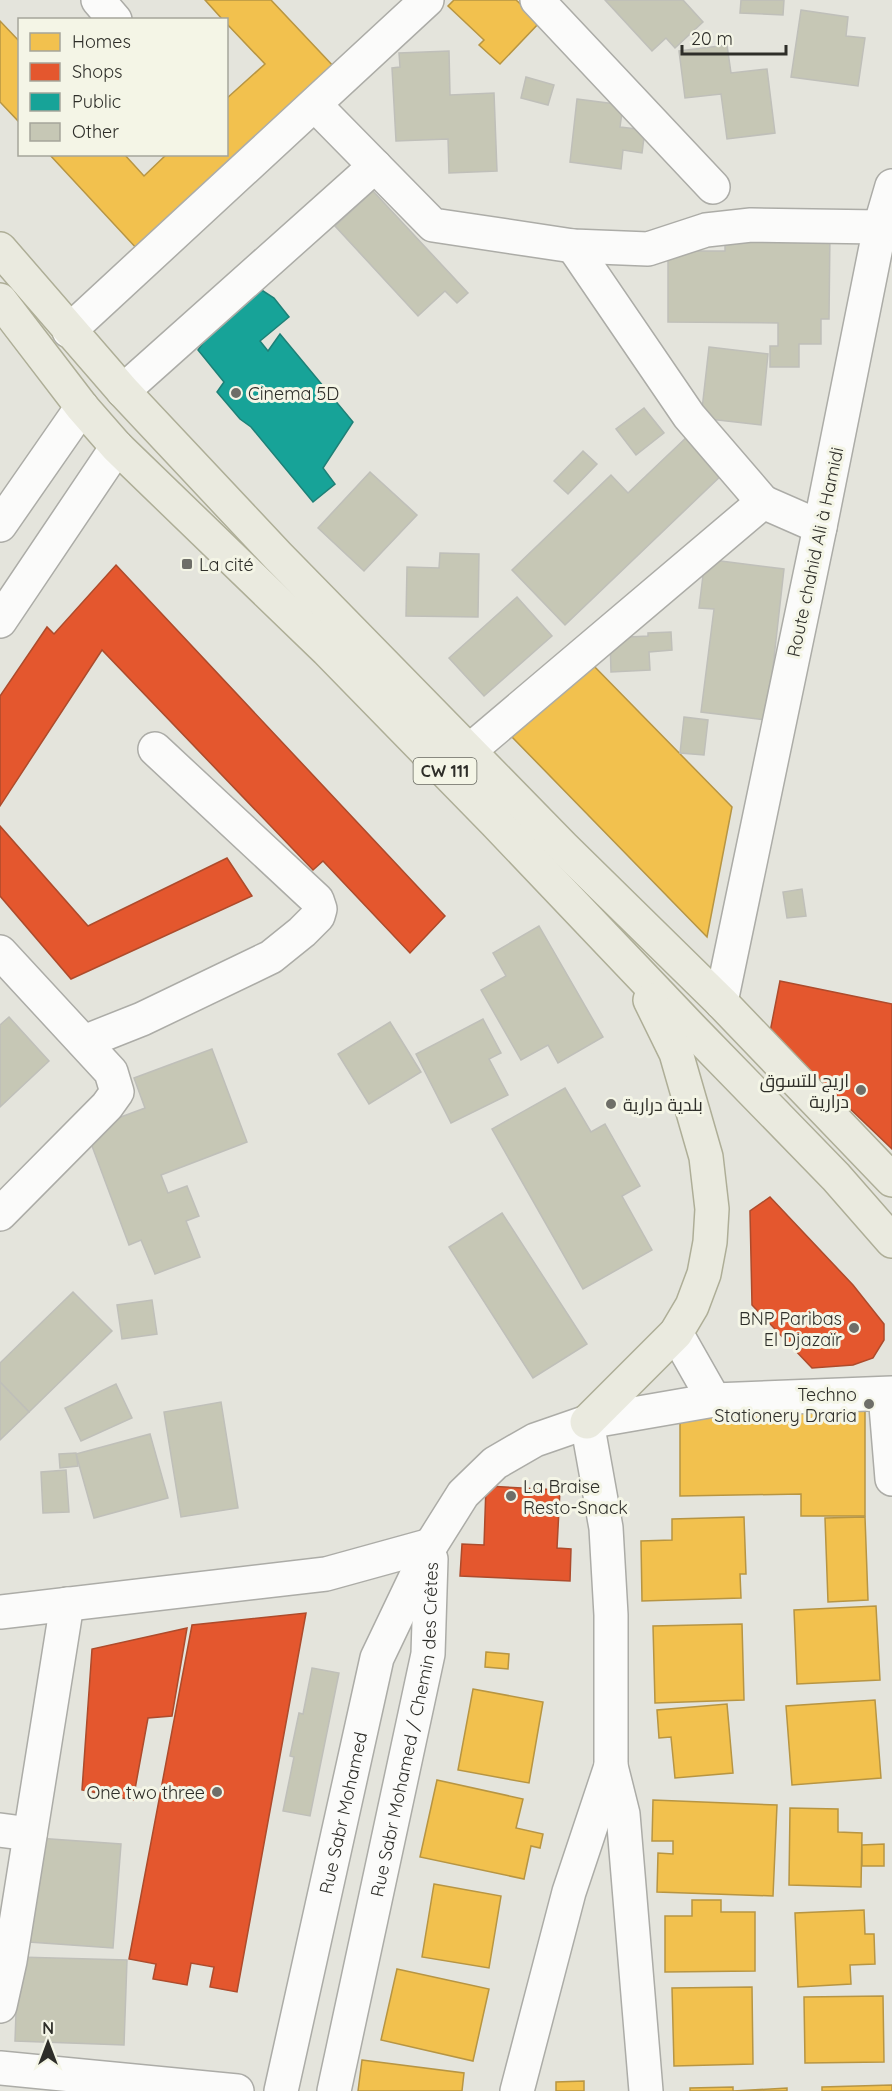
<svg xmlns="http://www.w3.org/2000/svg" width="892" height="2091" viewBox="0 0 892 2091" font-family="Quicksand,Cairo,sans-serif">
	<style>
		.homes { fill: #f2c14e; stroke: #b79543; stroke-width: 1.5 }
		.shops { fill: #e4572e; stroke: #ad4b2c; stroke-width: 1.5 }
		.public { fill: #17a398; stroke: #1e8077; stroke-width: 1.5 }
		.building { fill: #c6c7b5; stroke: #bfbfb9; stroke-width: 1.5 }
		.lines { fill: none; stroke-linecap: round; stroke-linejoin: round }
		.street-casing { stroke: #acaca7; stroke-width: 36 }
		.secondary-casing { stroke: #acaca7; stroke-width: 36 }
		.primary-casing { stroke: #aeae97; stroke-width: 36 }
		.street { stroke: #fbfbfa; stroke-width: 33 }
		.secondary { stroke: #fbfbfa; stroke-width: 33 }
		.primary { stroke: #eaeadf; stroke-width: 33 }
		.poi-dot { fill: #6e6e68; stroke: #f4f5e6; stroke-width: 2 }
		.labels { text-anchor: middle; dominant-baseline: central; stroke-width: 6; stroke-linejoin: round; paint-order: stroke }
		.shield { fill: #f4f5e6; stroke: #696a62; stroke-width: 1.5 }
		.shield-label { font-size: 16px; font-weight: bold; fill: #2e2e29 }
		.poi-label { font-size: 18px; fill: #2e2e29; stroke: #f4f5e6; text-anchor: start }
		.street-label { font-size: 18px; fill: #2e2e29; stroke: #f4f5e6 }
	</style>
	<rect width="100%" height="100%" fill="#e4e4dc"/>
	<g class="homes">
		<path d="M205 0H271L335 68 138 250 49 154H124L144 176 167 154H226V99L265 64 226 23V20H223Z"/>
		<path d="M454 0H516L540 22 500 64 479 45 484 40 448 6Z"/>
		<path d="M0 21 20 42V123L0 102Z"/>
		<path d="M590 662 732 807 707 937 512 737Z"/>
		<path d="M865 1398V1516H801V1494L680 1496V1414L819 1413V1399Z"/>
		<path d="M744 1517 746 1574H740L741 1598 642 1601 641 1541 672 1540V1519Z"/>
		<path d="M865 1517 868 1600 828 1602 825 1518Z"/>
		<path d="M876 1606 880 1680 797 1684 794 1610Z"/>
		<path d="M742 1624 744 1700 655 1703 653 1626Z"/>
		<path d="M486 1652 509 1654 508 1669 485 1667Z"/>
		<path d="M473 1689 543 1702 529 1783 458 1770Z"/>
		<path d="M875 1700 881 1778 792 1785 786 1706Z"/>
		<path d="M727 1704 733 1773 675 1778 671 1737 659 1738 657 1710Z"/>
		<path d="M437 1780 523 1799 516 1828 543 1834 540 1848 531 1846 524 1879 420 1857Z"/>
		<path d="M653 1800 777 1805 773 1896 657 1892 658 1853 673 1854V1841H652Z"/>
		<path d="M790 1808 838 1809V1832L862 1833 861 1887 789 1885Z"/>
		<path d="M884 1844V1866H862V1845Z"/>
		<path d="M434 1884 501 1896 489 1968 422 1957Z"/>
		<path d="M692 1900H721V1912H755V1971L665 1972V1916H692Z"/>
		<path d="M864 1910 865 1934H874L875 1964 850 1965 851 1984 798 1987 795 1913Z"/>
		<path d="M397 1969 489 1989 473 2061 381 2040Z"/>
		<path d="M752 1987 753 2064 674 2066 672 1988Z"/>
		<path d="M883 1996 884 2062 805 2063 804 1997Z"/>
		<path d="M362 2060 464 2073 462 2091H358Z"/>
		<path d="M584 2081V2091H556V2082Z"/>
		<path d="M892 2085V2091H822V2087Z"/>
		<path d="M733 2087V2091L787 2088V2091H690V2088Z"/>
	</g>
	<g class="shops">
		<path d="M116 565 445 916 410 953 323 861 313 870 102 650 0 806V696L47 627 54 634Z"/>
		<path d="M0 826 88 926 227 858 252 896 71 979 0 896Z"/>
		<path d="M780 981 892 1004V1149L770 1032Z"/>
		<path d="M770 1197 853 1285 884 1324V1340L873 1358 853 1365 812 1368 752 1305 750 1211Z"/>
		<path d="M486 1486 560 1490 557 1548 571 1549 570 1581 460 1576 462 1544 484 1545Z"/>
		<path d="M306 1613 237 1992 210 1987 214 1967 191 1963 187 1985 153 1979 156 1964 129 1959 192 1625Z"/>
		<path d="M187 1628 172 1716 148 1718 133 1800 82 1790 92 1649Z"/>
	</g>
	<path class="public" d="M260 289 274 298 289 317 260 341 268 351 280 334 353 422 323 468 335 484 313 502 251 427 240 419 217 392 224 382 198 350 214 327Z"/>
	<g class="building">
		<path d="M605 0H683L703 22 675 48 666 38 652 51Z"/>
		<path d="M741 0H784L783 15 740 13Z"/>
		<path d="M801 10 848 17 846 36 865 38 858 86 791 77Z"/>
		<path d="M727 45 731 73 767 69 775 133 727 139 721 94 685 98 679 51Z"/>
		<path d="M449 51 450 95 494 93 497 171 449 173 448 139 396 141 392 68 400 67 399 53Z"/>
		<path d="M526 77 554 85 548 105 521 98Z"/>
		<path d="M577 99 623 105 620 127 645 130 642 153 623 150 621 169 570 162Z"/>
		<path d="M373 191 468 293 457 303 445 291 418 316 335 226Z"/>
		<path d="M725 231H830L829 319H821V344H799V367H770V346H778V323L668 322V251H725Z"/>
		<path d="M709 347 768 354 761 425 701 418Z"/>
		<path d="M644 408 664 433 636 455 616 429Z"/>
		<path d="M691 433 727 470 565 625 512 570 611 475 628 493Z"/>
		<path d="M583 451 597 464 568 494 554 481Z"/>
		<path d="M370 472 417 515 364 571 318 528Z"/>
		<path d="M440 553 479 554 478 617 406 616 407 567 439 568Z"/>
		<path d="M705 559 784 569 767 720 701 712 714 609 699 608Z"/>
		<path d="M517 597 552 636 484 696 449 658Z"/>
		<path d="M671 632 672 650 649 652 650 670 611 672 610 638 648 636V633Z"/>
		<path d="M684 717 708 720 704 755 680 753Z"/>
		<path d="M802 889 806 916 787 918 783 892Z"/>
		<path d="M539 926 603 1037 558 1063 548 1045 521 1060 481 990 506 976 493 953Z"/>
		<path d="M9 1017 49 1061 0 1107V1025Z"/>
		<path d="M483 1019 501 1053 489 1059 508 1095 451 1123 416 1054Z"/>
		<path d="M390 1022 421 1072 369 1104 338 1054Z"/>
		<path d="M212 1049 247 1142 161 1175 168 1193 187 1186 199 1216 186 1221 200 1257 155 1274 141 1240 129 1245 86 1130 145 1108 134 1078Z"/>
		<path d="M565 1088 591 1132 605 1124 640 1186 622 1196 652 1250 583 1289 492 1129Z"/>
		<path d="M502 1213 587 1344 533 1378 449 1247Z"/>
		<path d="M73 1292 112 1331 29 1412 0 1382V1363Z"/>
		<path d="M152 1300 157 1334 122 1339 117 1305Z"/>
		<path d="M0 1382 29 1412 0 1440Z"/>
		<path d="M116 1384 132 1418 81 1441 65 1408Z"/>
		<path d="M221 1402 238 1508 181 1517 164 1412Z"/>
		<path d="M150 1434 168 1498 94 1518 76 1454Z"/>
		<path d="M76 1453 78 1466 60 1468 59 1454Z"/>
		<path d="M66 1470 69 1512 43 1513 41 1472Z"/>
		<path d="M312 1668 339 1673 310 1816 283 1811 294 1757 290 1756 299 1713 303 1714Z"/>
		<path d="M37 1838 121 1844 113 1948 29 1942Z"/>
		<path d="M18 1957 127 1960 124 2045 15 2041Z"/>
	</g>
	<g class="lines">
		<defs>
			<g id="street">
				<path d="M98 0 115 20"/>
				<path d="M537 0 713 187"/>
				<path d="M315 105 433 225 573 246 648 249 706 230 751 225 880 227 820 527 721 1002"/>
				<path d="M880 227 892 186"/>
				<path d="M573 246 689 416 763 502"/>
				<path d="M69 331 427 0"/>
				<path d="M123 391 375 166"/>
				<path d="M0 525 82 407"/>
				<path d="M0 621 117 447"/>
				<path d="M469 751 763 502 820 527"/>
				<path d="M0 952 111 1072 117 1092 107 1106 0 1214"/>
				<path d="M84 1042 142 1019 271 957 302 932 318 916 320 909 317 900 155 749"/>
				<path d="M885 1394 892 1479"/>
				<path d="M587 1422 606 1528 611 1615V1766L623 1814 646 2091"/>
				<path d="M0 1612 326 1574 431 1545"/>
				<path d="M0 1830 30 1834"/>
				<path d="M0 2006 10 1961 67 1604"/>
				<path d="M0 2068 237 2091"/>
				<path d="M517 2091 569 1892 611 1766"/>
			</g>
			<g id="secondary">
				<path d="M676 1333 714 1400"/>
				<path id="s1" d="M281 2091 377 1658 431 1545 463 1494 495 1463 535 1440 587 1422 714 1400 892 1393"/>
				<path id="s2" d="M334 2091 428 1654 431 1559"/>
			</g>
			<g id="primary">
				<path d="M0 249 123 391 278 556 563 847 721 1002 892 1180"/>
				<path d="M0 300 82 407 117 447 327 650 495 822 692 1029 836 1177 892 1241"/>
				<path d="M587 1422 676 1333 692 1306 704 1274 710 1242 712 1209 706 1157 676 1053 650 1000"/>
			</g>
		</defs>
		<use href="#street" class="street-casing"/>
		<use href="#secondary" class="secondary-casing"/>
		<use href="#primary" class="primary-casing"/>
		<use href="#street" class="street"/>
		<use href="#secondary" class="secondary"/>
		<use href="#primary" class="primary"/>
	</g>
	<g class="poi-dot">
		<circle cx="236" cy="393" r="6"/>
		<rect x="181" y="558" width="12" height="12" rx="3"/>
		<circle cx="861" cy="1090" r="6"/>
		<circle cx="611" cy="1104" r="6"/>
		<circle cx="854" cy="1328" r="6"/>
		<circle cx="869" cy="1404" r="6"/>
		<circle cx="511" cy="1496" r="6"/>
		<circle cx="217" cy="1792" r="6"/>
	</g>
	<g class="labels">
		<rect class="shield" x="413.5" y="758" width="63" height="26" rx="4.5"/>
		<g class="shield-label">
			<text x="445" y="771">CW 111</text>
		</g>
		<g class="poi-label">
			<text x="248" y="393">Cinema 5D</text>
			<text x="199" y="564">La cité</text>
			<text x="849" y="1080" text-anchor="end">اريج للتسوق<tspan x="849" dy="21">درارية</tspan></text>
			<text x="623" y="1104">بلدية درارية</text>
			<text x="842" y="1318" text-anchor="end">BNP Paribas<tspan x="842" dy="21">El Djazaïr</tspan></text>
			<text x="857" y="1394" text-anchor="end">Techno<tspan x="857" dy="21">Stationery Draria</tspan></text>
			<text x="523" y="1486">La Braise<tspan x="523" dy="21">Resto-Snack</tspan></text>
			<text x="205" y="1792" text-anchor="end">One two three</text>
		</g>
		<g class="street-label">
			<text transform="translate(815 552) rotate(-78)">Route chahid Ali à Hamidi</text>
			<text stroke="none"><textPath href="#s2" startOffset="369">Rue Sabr Mohamed / Chemin des Crêtes</textPath></text>
			<text stroke="none"><textPath href="#s1" startOffset="285">Rue Sabr Mohamed</textPath></text>
		</g>
	</g>
	<rect x="18" y="18" width="210" height="138" fill="#f4f5e6" stroke="#a5a59a" stroke-width="1.5"/>
	<rect x="30" y="33" width="30" height="18" fill="#f2c14e" stroke="#a5a59a" stroke-width="1.5"/>
	<text x="72" y="48" font-size="18" fill="#2e2e29">Homes</text>
	<rect x="30" y="63" width="30" height="18" fill="#e4572e" stroke="#a5a59a" stroke-width="1.5"/>
	<text x="72" y="78" font-size="18" fill="#2e2e29">Shops</text>
	<rect x="30" y="93" width="30" height="18" fill="#17a398" stroke="#a5a59a" stroke-width="1.5"/>
	<text x="72" y="108" font-size="18" fill="#2e2e29">Public</text>
	<rect x="30" y="123" width="30" height="18" fill="#c6c7b5" stroke="#a5a59a" stroke-width="1.5"/>
	<text x="72" y="138" font-size="18" fill="#2e2e29">Other</text>
	<g transform="translate(48 2043)" stroke="#f4f5e6" stroke-width="4.5" paint-order="stroke">
	<path d="M0-4.5L10 22L0 15L-10 22Z" fill="#2e2e29"/>
	<text y="-9" font-size="16" font-weight="bold" text-anchor="middle" fill="#2e2e29">N</text>
	</g>
	<path d="M682 45v9h104v-9" fill="none" stroke="#2e2e29" stroke-width="3"/>
	<text x="691" y="45" font-size="18" fill="#2e2e29" stroke="#f4f5e6" stroke-width="4.5" paint-order="stroke">20 m</text>
</svg>
